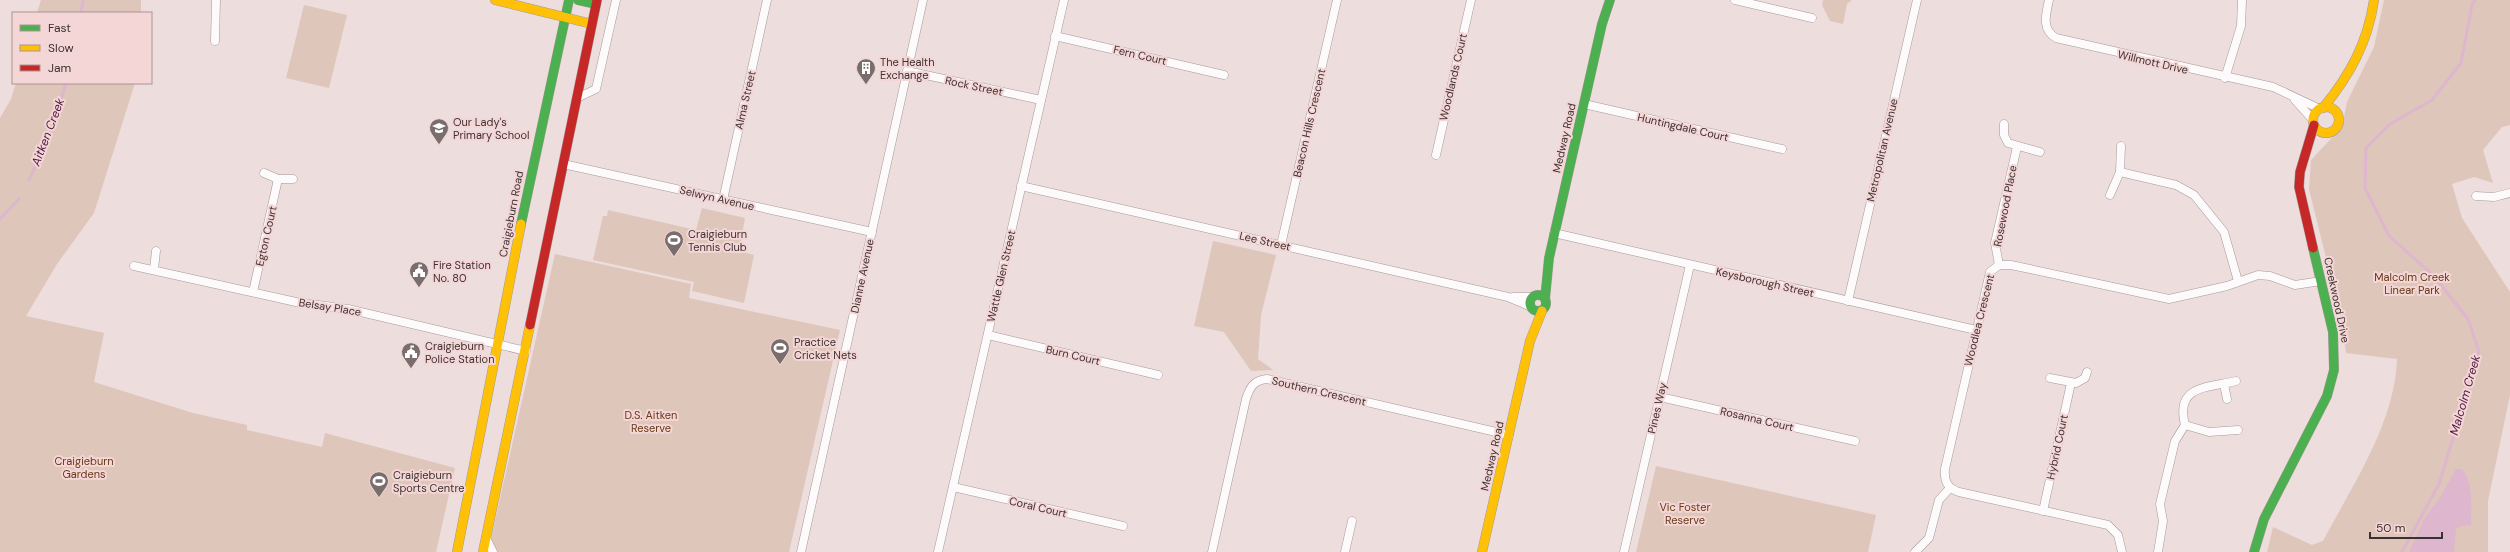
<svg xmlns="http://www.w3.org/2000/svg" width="2510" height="552" viewBox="0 0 2510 552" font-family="'DM Sans',sans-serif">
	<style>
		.green { fill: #dec6bb }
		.water { fill: #deb6ce }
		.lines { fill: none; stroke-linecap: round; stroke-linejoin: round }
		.stream { stroke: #deb6ce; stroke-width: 3 }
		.street-casing { stroke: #a69999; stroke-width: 9 }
		.fast-casing { stroke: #a69999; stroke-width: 10 }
		.slow-casing { stroke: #a69999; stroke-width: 10 }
		.jam-casing { stroke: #a69999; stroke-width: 10 }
		.street { stroke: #fcfafa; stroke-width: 8 }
		.fast { stroke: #4caf50; stroke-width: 9 }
		.slow { stroke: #ffc107; stroke-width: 9 }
		.jam { stroke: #c62828; stroke-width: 9 }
		.labels { text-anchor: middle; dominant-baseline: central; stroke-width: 4; stroke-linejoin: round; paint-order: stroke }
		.street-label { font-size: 11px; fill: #3c3131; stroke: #f4d6d6 }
		.poi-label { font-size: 11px; fill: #3c3131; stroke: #f4d6d6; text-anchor: start }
		.park-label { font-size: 11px; fill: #673915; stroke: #f4d6d6 }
		.water-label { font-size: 12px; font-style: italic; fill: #4d143f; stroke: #f4d6d6 }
	</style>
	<rect width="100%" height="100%" fill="#eddddd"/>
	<g class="green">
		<path d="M41 0H141V13H37Z"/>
		<path d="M1823 0H1852L1847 4 1843 24 1830 21 1822 5Z"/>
		<path d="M2384 0H2510V125L2502 127 2483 150 2493 183 2474 177 2452 184 2462 218 2510 292V395L2488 501V552H2267L2273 527 2312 545 2323 541C2352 486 2395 423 2397 359L2346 353 2341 318 2309 189 2311 160 2342 127 2347 102 2374 47Z"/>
		<path d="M304 5 347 15 329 88 286 78Z"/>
		<path d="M16 83H135L94 213 57 264 26 316 104 333 94 382 193 413 247 425V430L322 447 325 433 455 468 436 552H0V118L11 99Z"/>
		<path d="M702 208 745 218 739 251 754 255 744 303 692 291 694 282 593 260 603 216H607L608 210 696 230Z"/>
		<path d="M1213 241 1276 255 1261 315 1258 359 1273 370 1251 371 1224 332 1194 326Z"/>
		<path d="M555 254 691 284 689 298 840 330 789 552H488Z"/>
		<path d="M1656 466 1876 515 1868 552H1636Z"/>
	</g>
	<path class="water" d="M2456 469H2462C2474 484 2471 507 2471 525L2461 526 2456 529 2454 552H2409L2425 517 2440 498Z"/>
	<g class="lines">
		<g class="stream">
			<path d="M81 13 83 0"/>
			<path d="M29 180 52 128 66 83"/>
			<path d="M0 219 19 199"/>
			<path d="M2402 552 2439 484 2479 352 2468 319 2433 275 2389 236 2365 188 2366 148 2390 124 2432 100 2461 63 2472 5 2475 0"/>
		</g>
		<defs>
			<g id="street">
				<path d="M1735 0 1812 18"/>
				<path d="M2049 0C2046 14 2041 29 2056 38L2273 87 2320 109"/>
				<path d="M1055 36 1224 75"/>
				<path d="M215 41 216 0"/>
				<path d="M907 71 1041 100"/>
				<path d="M2225 78 2241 26 2242 0"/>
				<path d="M577 98 596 89 616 0"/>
				<path d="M2295 100 2313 120"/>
				<path d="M1584 104 1782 149"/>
				<path d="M2004 124V135L2008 143 2040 152"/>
				<path d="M1436 155 1471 0"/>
				<path d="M563 164 872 232"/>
				<path d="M2120 172 2176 185 2194 195 2224 232 2238 281"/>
				<path d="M264 173 278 179H293"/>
				<path d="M1021 186 1508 297 1529 306"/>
				<path d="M2110 195 2120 172 2121 146"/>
				<path d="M2476 196 2494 197 2510 193"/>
				<path d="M723 200 767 0"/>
				<path d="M1554 233 1976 330"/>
				<path d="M1281 245 1337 0"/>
				<path d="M1999 265 1995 243 2017 147"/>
				<path d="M134 266 296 302 348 309 526 351"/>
				<path d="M154 269 156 251"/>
				<path d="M253 292 278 179"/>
				<path d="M1513 297H1531"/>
				<path d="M1848 301 1917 0"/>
				<path d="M988 335 1158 375"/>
				<path d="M2050 378 2076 383 2085 378 2087 372"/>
				<path d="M2224 384 2227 399"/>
				<path d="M1660 397 1855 441"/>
				<path d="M2185 425C2175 385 2207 388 2236 381"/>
				<path d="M2185 425 2209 432 2238 430"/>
				<path d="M953 487 1123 526"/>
				<path d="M2043 511 2071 383"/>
				<path d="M486 538 493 552"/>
				<path d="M801 552 923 0"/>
				<path d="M938 552 1064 0"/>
				<path d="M1212 552 1246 399C1250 387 1254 380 1267 379L1509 435"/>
				<path d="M1345 552 1352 521"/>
				<path d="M1624 552 1690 265"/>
				<path d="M1915 552 1929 538 1939 500 1950 488"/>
				<path d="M2122 552 2118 535 2108 525 1959 492C1947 488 1944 481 1945 469L1990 272 1999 265H2011L2169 299 2227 286 2258 275 2270 276 2295 285 2321 281"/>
				<path d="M2158 552 2163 521 2160 504 2175 441 2185 425"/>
			</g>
			<g id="fast">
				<path d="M578 0 596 4"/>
				<path d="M521 224 569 0"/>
				<circle cx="1538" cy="303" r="8"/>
				<path d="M1545 299 1549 258 1602 24 1610 0"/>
				<path d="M2254 552 2264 519 2327 396 2334 370 2333 332 2313 248"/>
			</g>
			<g id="slow">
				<path d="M495 0 592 24"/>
				<circle cx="2326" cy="120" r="13"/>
				<path d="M2323 108C2350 75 2368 42 2374 0"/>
				<path d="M457 552 521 224"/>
				<path d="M483 552 530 325"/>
				<path d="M1482 552 1530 341 1542 311"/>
			</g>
			<g id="jam">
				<path d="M2313 248 2299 187 2300 172 2314 125"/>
				<path d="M530 325 597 0"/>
			</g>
		</defs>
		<use href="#street" class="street-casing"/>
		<use href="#fast" class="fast-casing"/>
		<use href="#slow" class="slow-casing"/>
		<use href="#jam" class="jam-casing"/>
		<use href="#street" class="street"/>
		<use href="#fast" class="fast"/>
		<use href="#slow" class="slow"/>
		<use href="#jam" class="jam"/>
	</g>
	<defs>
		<symbol id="building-pin" viewBox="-11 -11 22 30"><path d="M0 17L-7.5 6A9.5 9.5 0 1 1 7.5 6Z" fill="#7a6d6d" stroke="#f4d6d6"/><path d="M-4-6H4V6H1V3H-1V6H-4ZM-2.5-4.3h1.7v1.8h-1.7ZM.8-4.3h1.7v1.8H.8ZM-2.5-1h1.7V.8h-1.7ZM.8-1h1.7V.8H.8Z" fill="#fff"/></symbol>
		<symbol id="school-pin" viewBox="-11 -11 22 30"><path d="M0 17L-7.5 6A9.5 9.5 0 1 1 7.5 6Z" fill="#7a6d6d" stroke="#f4d6d6"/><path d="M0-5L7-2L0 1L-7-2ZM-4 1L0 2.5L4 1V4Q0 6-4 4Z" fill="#fff"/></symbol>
		<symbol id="stadium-pin" viewBox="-11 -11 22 30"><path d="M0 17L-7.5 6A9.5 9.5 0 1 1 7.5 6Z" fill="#7a6d6d" stroke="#f4d6d6"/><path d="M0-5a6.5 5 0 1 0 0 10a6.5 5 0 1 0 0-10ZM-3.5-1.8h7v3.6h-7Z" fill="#fff"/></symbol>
		<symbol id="civic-pin" viewBox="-11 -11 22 30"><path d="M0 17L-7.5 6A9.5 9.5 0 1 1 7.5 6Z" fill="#7a6d6d" stroke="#f4d6d6"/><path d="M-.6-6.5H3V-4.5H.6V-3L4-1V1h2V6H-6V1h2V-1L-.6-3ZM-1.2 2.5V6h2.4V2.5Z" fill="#fff"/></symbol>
	</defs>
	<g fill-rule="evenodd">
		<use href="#building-pin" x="855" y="57" width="22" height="30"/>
		<use href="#school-pin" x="428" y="117" width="22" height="30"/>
		<use href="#stadium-pin" x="663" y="229" width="22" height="30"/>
		<use href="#civic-pin" x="408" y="260" width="22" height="30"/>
		<use href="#stadium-pin" x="769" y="337" width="22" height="30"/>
		<use href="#civic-pin" x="400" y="341" width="22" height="30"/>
		<use href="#stadium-pin" x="368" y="470" width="22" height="30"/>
	</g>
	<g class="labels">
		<g class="street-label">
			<text transform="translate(1140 55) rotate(13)">Fern Court</text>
			<text transform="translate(2153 62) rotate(13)">Willmott Drive</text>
			<text transform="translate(1453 77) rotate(-77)">Woodlands Court</text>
			<text transform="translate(974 86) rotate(12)">Rock Street</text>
			<text transform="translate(745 100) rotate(-77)">Alma Street</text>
			<text transform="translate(1309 123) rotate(-77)">Beacon Hills Crescent</text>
			<text transform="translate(1683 127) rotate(13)">Huntingdale Court</text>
			<text transform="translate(1564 138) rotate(-77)">Medway Road</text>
			<text transform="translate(1882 150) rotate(-77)">Metropolitan Avenue</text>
			<text transform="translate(717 198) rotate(13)">Selwyn Avenue</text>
			<text transform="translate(2005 206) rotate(-79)">Rosewood Place</text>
			<text transform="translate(511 214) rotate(-79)">Craigieburn Road</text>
			<text transform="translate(266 236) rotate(-77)">Egton Court</text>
			<text transform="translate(1265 241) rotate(13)">Lee Street</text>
			<text transform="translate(862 276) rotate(-78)">Dianne Avenue</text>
			<text transform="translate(1001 276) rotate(-77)">Wattle Glen Street</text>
			<text transform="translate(1765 282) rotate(13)">Keysborough Street</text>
			<text transform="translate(2337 300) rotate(78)">Creekwood Drive</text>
			<text transform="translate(330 307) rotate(9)">Belsay Place</text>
			<text transform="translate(1979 320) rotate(-76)">Woodlea Crescent</text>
			<text transform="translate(1073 355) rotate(13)">Burn Court</text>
			<text transform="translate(1319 391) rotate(13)">Southern Crescent</text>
			<text transform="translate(1657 408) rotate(-77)">Pines Way</text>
			<text transform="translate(1757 419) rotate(13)">Rosanna Court</text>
			<text transform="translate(2057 447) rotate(-78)">Hybrid Court</text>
			<text transform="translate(1492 456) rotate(-77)">Medway Road</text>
			<text transform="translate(1038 507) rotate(13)">Coral Court</text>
		</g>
		<g class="poi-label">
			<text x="880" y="62">The Health<tspan x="880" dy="13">Exchange</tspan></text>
			<text x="453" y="122">Our Lady's<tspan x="453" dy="13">Primary School</tspan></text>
			<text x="688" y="234">Craigieburn<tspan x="688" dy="13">Tennis Club</tspan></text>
			<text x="433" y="265">Fire Station<tspan x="433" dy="13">No. 80</tspan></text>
			<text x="794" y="342">Practice<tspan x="794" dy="13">Cricket Nets</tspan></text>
			<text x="425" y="346">Craigieburn<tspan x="425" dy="13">Police Station</tspan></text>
			<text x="393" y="475">Craigieburn<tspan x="393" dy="13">Sports Centre</tspan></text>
		</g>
		<g class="park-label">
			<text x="2412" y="277">Malcolm Creek<tspan x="2412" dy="13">Linear Park</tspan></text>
			<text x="651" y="415">D.S. Aitken<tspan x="651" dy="13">Reserve</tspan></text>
			<text x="84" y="461">Craigieburn<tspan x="84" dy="13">Gardens</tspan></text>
			<text x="1685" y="507">Vic Foster<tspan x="1685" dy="13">Reserve</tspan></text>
		</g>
		<g class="water-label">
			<text transform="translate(48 132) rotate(-69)">Aitken Creek</text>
			<text transform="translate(2465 395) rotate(-74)">Malcolm Creek</text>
		</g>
	</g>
	<rect x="12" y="12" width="140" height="72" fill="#f4d6d6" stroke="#aa9494"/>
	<rect x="20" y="25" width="20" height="6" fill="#4caf50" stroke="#aa9494"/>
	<text x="48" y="32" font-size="12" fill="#3c3131">Fast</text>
	<rect x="20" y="45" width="20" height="6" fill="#ffc107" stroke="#aa9494"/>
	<text x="48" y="52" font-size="12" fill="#3c3131">Slow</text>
	<rect x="20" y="65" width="20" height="6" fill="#c62828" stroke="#aa9494"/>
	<text x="48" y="72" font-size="12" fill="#3c3131">Jam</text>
	<path d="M2370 532v6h72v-6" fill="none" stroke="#3c3131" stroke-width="2"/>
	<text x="2376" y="532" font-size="12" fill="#3c3131" stroke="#f4d6d6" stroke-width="3" paint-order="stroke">50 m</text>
</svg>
